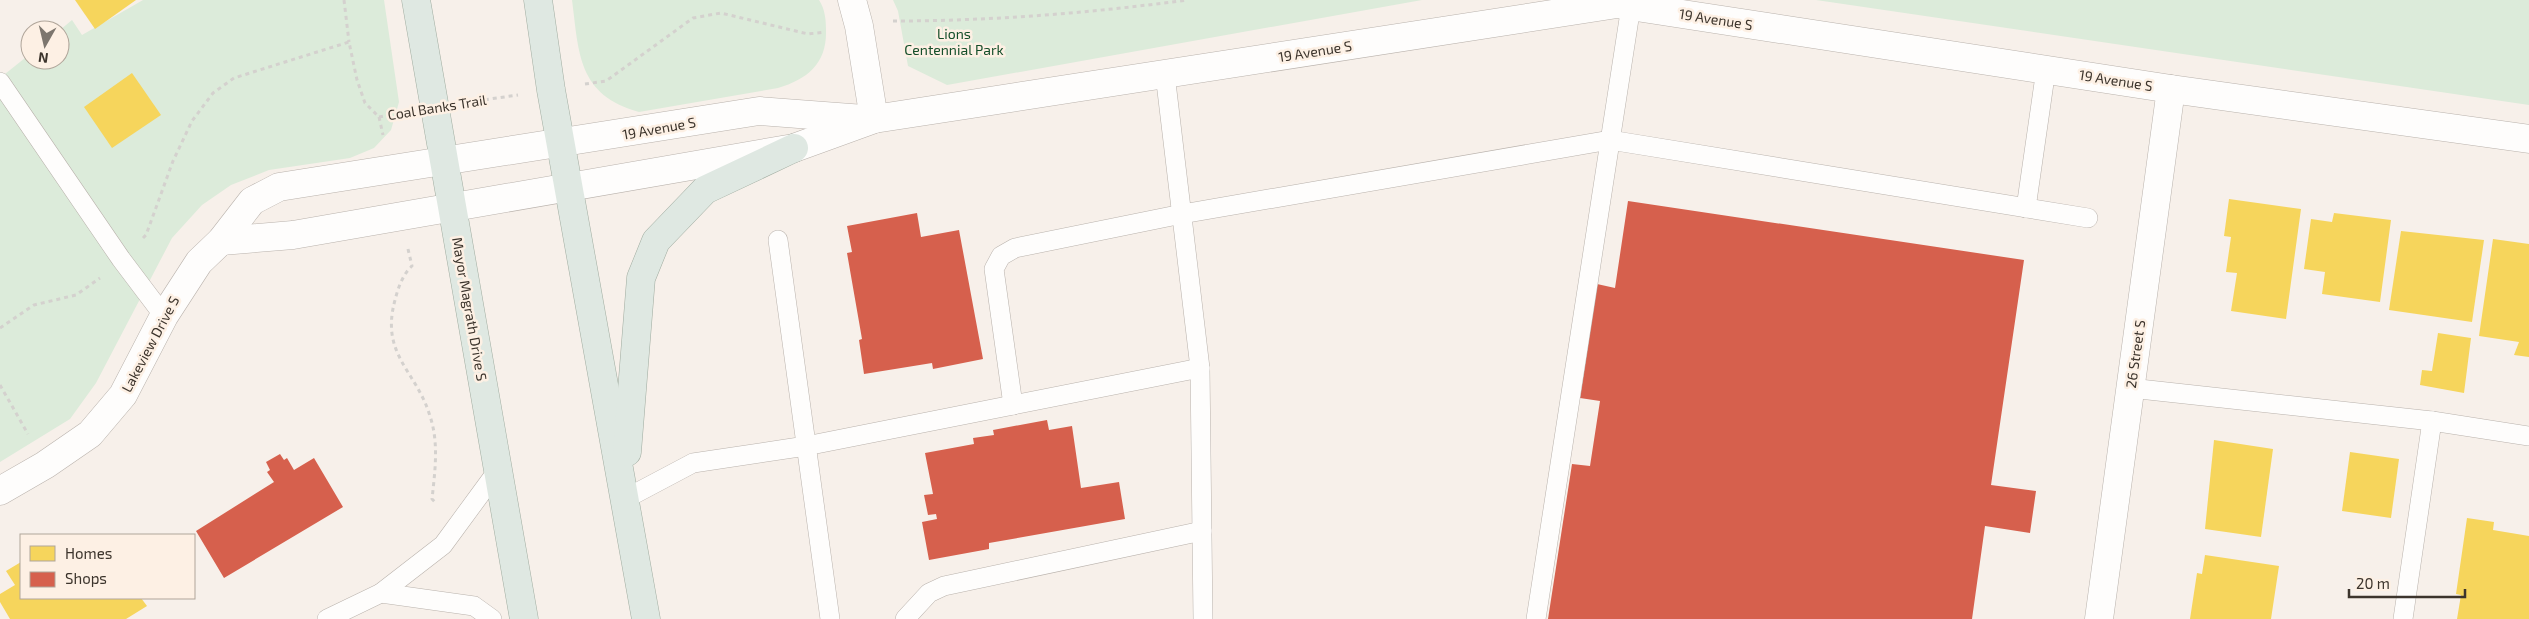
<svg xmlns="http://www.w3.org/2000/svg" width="2529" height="619" viewBox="0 0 2529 619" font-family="'Exo 2',sans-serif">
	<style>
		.green { fill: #dcebda }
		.homes { fill: #f6d55c }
		.shops { fill: #d6604d }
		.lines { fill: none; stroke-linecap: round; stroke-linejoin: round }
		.service-casing { stroke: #b9b2ac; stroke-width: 20 }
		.minor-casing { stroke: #b9b2ac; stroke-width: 29 }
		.primary-casing { stroke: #a0aca0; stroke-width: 29 }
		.path { stroke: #d4d1ce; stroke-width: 3; stroke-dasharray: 4 4; stroke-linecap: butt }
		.service { stroke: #fefdfc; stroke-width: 19 }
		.minor { stroke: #fefdfc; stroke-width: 28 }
		.primary { stroke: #dfe8e2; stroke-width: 28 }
		.labels { text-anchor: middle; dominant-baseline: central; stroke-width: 5; stroke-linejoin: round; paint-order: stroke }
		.street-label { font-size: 14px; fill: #3c342c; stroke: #fdf0e4 }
		.park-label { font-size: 14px; fill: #144e29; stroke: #fdf0e4 }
	</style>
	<rect width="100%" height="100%" fill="#f7f0ea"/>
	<g class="green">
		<path d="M143 0H384L399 102 391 130 374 148 350 158 269 170 231 185 202 205 172 238 96 383 70 419 0 462V78L30 54V60H60V30L72 20 82 35Z"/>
		<path d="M572 0H819C825 9 826 20 826 30 827 63 808 79 778 88L639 112C578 95 579 54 572 0Z"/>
		<path d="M893 0H1422L947 85 908 66 898 11Z"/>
		<path d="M1816 0H2529V105Z"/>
	</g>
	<g class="homes">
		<path d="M75 0H136L95 29Z"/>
		<path d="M132 73 161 115 112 148 84 107Z"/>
		<path d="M2229 199 2301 209 2286 319 2231 311 2237 273 2226 272 2231 237 2224 236Z"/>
		<path d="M2334 213 2391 220 2380 302 2322 294 2325 272 2304 269 2311 219 2332 222Z"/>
		<path d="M2401 231 2484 240 2472 322 2389 310Z"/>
		<path d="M2493 239 2529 244V357L2514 355 2519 342 2479 336Z"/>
		<path d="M2438 333 2471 338 2464 393 2420 385 2422 370 2432 371Z"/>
		<path d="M2214 440 2273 449 2261 537 2205 529Z"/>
		<path d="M2350 452 2399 459 2391 518 2342 511Z"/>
		<path d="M2467 518 2494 522 2493 530 2529 536V619H2457L2461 595 2456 594Z"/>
		<path d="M2205 555 2279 566 2271 619H2190L2197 573 2202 574Z"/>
		<path d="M21 562V598H141L147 606 126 619H10L0 602V594L15 585 6 571Z"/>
	</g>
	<g class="shops">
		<path d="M1628 201 2024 260 1991 485 2036 491 2030 533 1985 526 1972 619H1548L1572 464 1590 466 1600 401 1580 398 1597 284 1615 288Z"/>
		<path d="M917 213 921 237 959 230 983 359 933 369 932 363 864 374 859 340 862 339 847 253 852 252 847 226Z"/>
		<path d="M1047 420 1049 430 1072 426 1081 488 1119 482 1125 519 989 543V549L929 560 922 522 937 519 936 514 928 515 924 495 933 494 925 453 974 444 973 438 994 435 993 430Z"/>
		<path d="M280 454 284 460 287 458 294 470 314 458 343 507 224 578 196 531 274 482 267 472 270 470 266 462Z"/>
	</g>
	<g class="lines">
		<defs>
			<g id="service">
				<path d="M1165 74 1200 368 1203 619"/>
				<path d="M0 82 121 259 164 316"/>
				<path d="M2026 208 2046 69"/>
				<path d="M778 240 830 619"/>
				<path d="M2130 388 2432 421 2529 436"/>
				<path d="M1013 405 994 269 1001 256 1015 248 1182 214 1610 140 2088 218"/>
				<path d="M625 499 693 463 806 446 1200 368"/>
				<path d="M381 593 474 606 492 619"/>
				<path d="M327 619 381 593 443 545 498 470"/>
				<path d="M905 619 929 593 944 586 1202 531"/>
				<path d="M1536 619 1631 6"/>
				<path d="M2403 619 2432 421"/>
			</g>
			<g id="minor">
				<path d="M852 0 859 26 874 119"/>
				<path d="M221 241 293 235 794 148 874 119 1617 4 2171 89 2529 139"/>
				<path d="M0 491 45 465 90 434 123 395 164 316 199 262 221 241 252 201 279 187 759 111 864 119"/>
				<path d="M2099 619 2171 89"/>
			</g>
			<g id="primary">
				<path d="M416 0 524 619"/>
				<path d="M538 0 551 90 646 619"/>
				<path d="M627 452 641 278 656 241 705 190 794 148"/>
			</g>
		</defs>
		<use href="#service" class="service-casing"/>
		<use href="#minor" class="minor-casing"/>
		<use href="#primary" class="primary-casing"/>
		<g class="path">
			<path d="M344 0 349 42"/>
			<path d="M893 21C991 21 1090 13 1187 0"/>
			<path d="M585 84 606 81 693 18 721 13 808 34 825 32"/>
			<path d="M469 102 518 95"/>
			<path d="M379 117 401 113"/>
			<path d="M379 117 383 135"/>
			<path d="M143 238 146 235 173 161 192 121 213 93 234 78 349 42 357 80 365 103 379 117"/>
			<path d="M408 249 412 266C403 274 398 288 395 300 380 355 416 370 430 416 439 443 435 471 432 499L436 503"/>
			<path d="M0 328 34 305 76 295 100 278"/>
			<path d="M0 385 28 434"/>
		</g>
		<use href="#service" class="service"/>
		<use href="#minor" class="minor"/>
		<use href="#primary" class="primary"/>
	</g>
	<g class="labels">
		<g class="street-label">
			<text transform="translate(1716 19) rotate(9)">19 Avenue S</text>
			<text transform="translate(1315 51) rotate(-9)">19 Avenue S</text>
			<text transform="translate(2116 80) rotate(9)">19 Avenue S</text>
			<text transform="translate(437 107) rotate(-9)">Coal Banks Trail</text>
			<text transform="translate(659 128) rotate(-10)">19 Avenue S</text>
			<text transform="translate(470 309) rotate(80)">Mayor Magrath Drive S</text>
			<text transform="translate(150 344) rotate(-62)">Lakeview Drive S</text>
			<text transform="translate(2135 354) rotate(-82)">26 Street S</text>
		</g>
		<g class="park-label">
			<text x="954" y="33">Lions<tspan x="954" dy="16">Centennial Park</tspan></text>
		</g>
	</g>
	<rect x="20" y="534" width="175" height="65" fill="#fdf0e4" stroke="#b0a59a"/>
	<rect x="30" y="546" width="25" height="15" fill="#f6d55c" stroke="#b0a59a"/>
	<text x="65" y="559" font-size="15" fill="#3c342c">Homes</text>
	<rect x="30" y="572" width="25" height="15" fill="#d6604d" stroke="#b0a59a"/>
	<text x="65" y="584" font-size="15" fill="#3c342c">Shops</text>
	<g transform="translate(45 45) rotate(188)"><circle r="24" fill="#fdf0e4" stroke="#b0a59a"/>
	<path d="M0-4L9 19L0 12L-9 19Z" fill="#7d766e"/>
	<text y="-8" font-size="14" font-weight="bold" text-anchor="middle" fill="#3c342c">N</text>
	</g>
	<path d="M2349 589v8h116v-8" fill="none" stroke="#3c342c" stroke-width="2.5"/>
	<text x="2356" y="589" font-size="15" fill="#3c342c" stroke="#fdf0e4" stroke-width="4" paint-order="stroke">20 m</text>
</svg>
